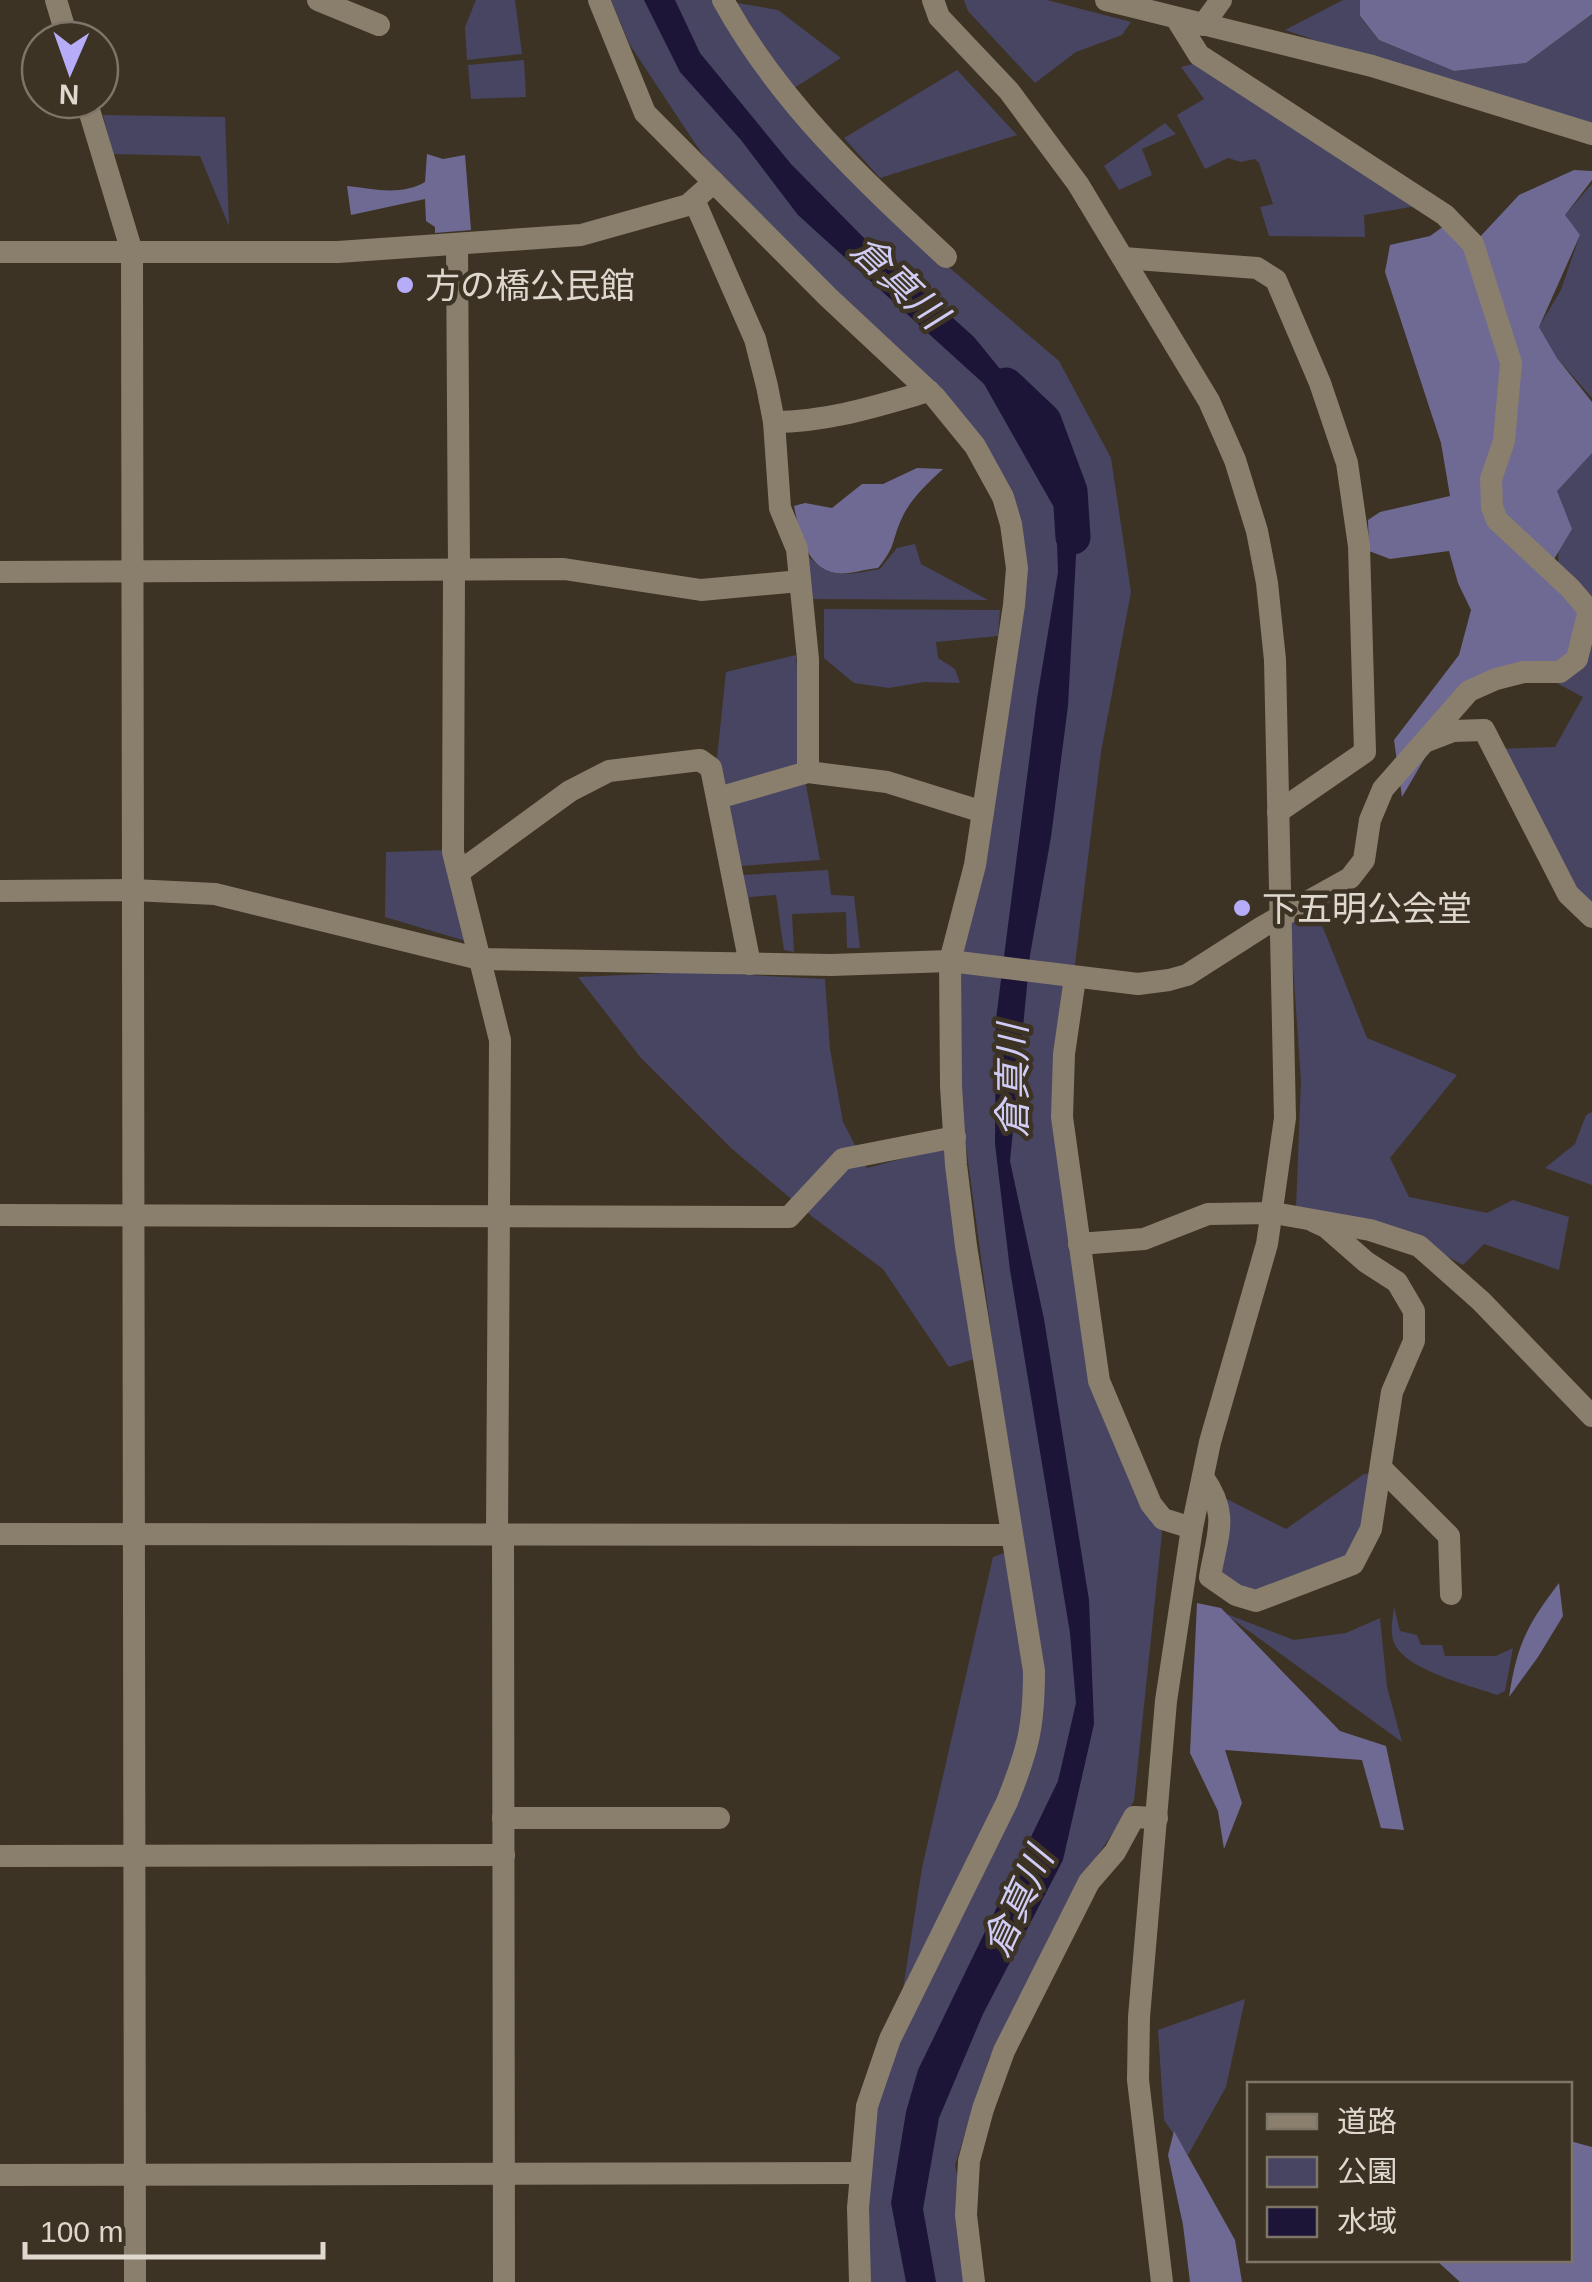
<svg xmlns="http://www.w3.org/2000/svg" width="1592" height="2282" viewBox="0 0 1592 2282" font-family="Arial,'Noto Sans JP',sans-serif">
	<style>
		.green { fill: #484562 }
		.forest { fill: #6f6a94 }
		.water { fill: #1c1537 }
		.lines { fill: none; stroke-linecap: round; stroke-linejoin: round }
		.river { stroke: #1c1537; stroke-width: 35 }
		.minor { stroke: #8a7f6d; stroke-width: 22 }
		.poi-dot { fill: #b6acf8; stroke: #3c3324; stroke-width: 4 }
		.labels { text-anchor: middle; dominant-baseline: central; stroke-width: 9; stroke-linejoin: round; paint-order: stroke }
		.poi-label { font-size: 35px; fill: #ded8cf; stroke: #3c3324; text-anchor: start }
		.water-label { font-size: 38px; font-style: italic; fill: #d0ccf5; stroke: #3c3324 }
	</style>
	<rect width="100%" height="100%" fill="#3c3324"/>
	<g class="green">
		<path d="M476 0H515L522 54 467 60 465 27Z"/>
		<path d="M611 0H715L884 212 1059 361 1111 458 1131 592 1101 752 1064 1054 1099 1381 1161 1517 1162 1533 1134 1801 1080 1882 989 2059 955 2165 979 2282H863L867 2106 898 2021 922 1868 993 1557 1013 1550 995 1361 951 1035 1017 568 961 412 730 196 630 45Z"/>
		<path d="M964 0H1047L1131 22 1122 35 1076 52 1035 83 968 11Z"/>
		<path d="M1343 0H1360V17L1379 40 1454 71 1526 63 1592 14V134L1285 30Z"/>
		<path d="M737 3 778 10 841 58 791 90Z"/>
		<path d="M524 60 526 97 471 99 468 65Z"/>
		<path d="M1197 63 1422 205 1364 215 1365 237 1269 236 1260 207 1273 204 1259 163 1255 159 1241 162 1228 158 1205 169 1177 115 1204 99 1181 67Z"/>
		<path d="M957 70 1017 135 880 178 844 138Z"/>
		<path d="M103 115 225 117 229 226 200 156 113 154Z"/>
		<path d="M1165 123 1176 134 1142 149 1152 175 1119 190 1104 166Z"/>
		<path d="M1592 184V398L1557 358 1539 327 1561 290 1580 235 1564 216Z"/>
		<path d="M1592 452V611L1559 587 1557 490Z"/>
		<path d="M915 544 921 564 988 600 806 599 800 547C828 580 840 576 880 569L897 548Z"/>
		<path d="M824 609 1000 610 998 636 936 642 938 658 955 669 960 683 924 682 889 688 854 683 824 658Z"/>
		<path d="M1592 626V917L1493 749 1555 747 1583 697 1536 672Z"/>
		<path d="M796 655 806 785 820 860 740 866 717 758 726 672Z"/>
		<path d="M447 850 469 942 385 917 386 852Z"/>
		<path d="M828 870 831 895 854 896 860 948H847L846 912 792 914 794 952 784 950 776 895 749 897 754 946 742 875Z"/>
		<path d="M1316 910 1367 1038 1457 1075 1390 1158 1409 1197 1487 1213 1513 1200 1569 1217 1559 1270 1484 1244 1463 1265 1424 1244 1296 1209 1301 1081 1290 923Z"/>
		<path d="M692 972 825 979 830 1049 843 1122 867 1168 946 1147 974 1359 949 1367 883 1269 814 1218 731 1148 641 1058 578 977Z"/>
		<path d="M1592 1112V1185L1545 1168 1575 1144 1586 1115Z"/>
		<path d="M1380 1473 1353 1564 1256 1601 1210 1577 1225 1498 1286 1529 1364 1474Z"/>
		<path d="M1394 1607 1400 1631 1417 1635 1421 1645H1442L1445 1656H1496L1513 1648 1505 1691 1497 1695C1470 1685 1402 1670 1393 1640 1390 1630 1393 1617 1394 1607Z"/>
		<path d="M1224 1613 1294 1640 1346 1633 1380 1618 1387 1687 1402 1742Z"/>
		<path d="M1245 1999 1226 2087 1188 2155 1164 2120 1158 2030Z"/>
	</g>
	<g class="forest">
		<path d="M1360 0H1592V14L1526 63 1454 71 1379 40 1360 16Z"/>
		<path d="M427 154 443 159 465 155 471 230 435 233V227L426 221 425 199 351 215 347 186C374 189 401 196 425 182Z"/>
		<path d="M1574 170 1592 171V180L1565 215 1580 235 1539 327 1557 358 1592 402V453L1557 491 1572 529 1544 576 1589 610 1577 659 1496 679 1454 708 1402 797 1394 740 1459 655 1471 610 1458 583 1449 551 1390 559 1369 551 1368 520 1380 512 1450 496 1441 443 1385 272 1390 245 1430 236 1451 221 1478 239 1519 195Z"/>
		<path d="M917 468 943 469C927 484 911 498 902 518 891 541 897 545 878 568 866 569 848 575 836 573 805 568 799 530 794 506L805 503 832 508 862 484H883Z"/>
		<path d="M1559 1583 1563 1616 1538 1657 1509 1697C1517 1644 1527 1625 1559 1583Z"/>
		<path d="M1197 1603 1221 1608 1340 1731 1386 1746 1404 1830 1381 1828 1362 1760 1225 1750 1242 1803 1224 1849 1218 1811 1190 1753Z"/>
		<path d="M1174 2131 1235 2240 1242 2282H1190L1183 2225 1168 2155Z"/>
		<path d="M1570 2141 1592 2147V2282H1460L1436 2260H1570Z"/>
	</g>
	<path class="water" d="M644 0H675L700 53 791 164 862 236 974 337 1040 418 1070 491 1076 556 1068 706 1051 837 1030 955 1010 1161 1044 1319 1089 1600 1094 1724 1063 1860 983 2014 939 2118 923 2209 936 2282H906L891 2203 906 2112 918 2070 1058 1781 1076 1703 1070 1633 1010 1270 995 1144 996 1019 1037 699 1058 572 1056 511 984 384 798 215 741 140 680 72Z"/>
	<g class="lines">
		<path class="river" d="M1006 385 1044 421 1070 491 1073 537"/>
		<g class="minor">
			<path d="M56 0 68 40"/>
			<path d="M318 0 379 25"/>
			<path d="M599 0 645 113 828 297 935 397 975 446 1003 497 1011 524 1017 568 1014 605 975 865 950 961 951 1086 956 1165 966 1246 1034 1671C1034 1727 1028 1750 1007 1802L890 2039 867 2106 858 2208 860 2282"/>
			<path d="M723 0C779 102 862 179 946 257"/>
			<path d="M933 0 939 17 1009 91 1078 184 1209 401 1235 460 1257 531 1267 583 1275 660 1285 1118 1267 1244 1210 1442 1192 1528 1166 1701 1139 2017 1138 2080 1162 2282"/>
			<path d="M1106 0 1372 66 1592 134"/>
			<path d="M1203 25 1221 0"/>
			<path d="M86 100 132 252 135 2282"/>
			<path d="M694 200 755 339 767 386 774 422 780 508 797 549 808 659V772"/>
			<path d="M457 244 459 570"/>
			<path d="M0 252H338L581 235 688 205 714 182"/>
			<path d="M1123 258 1257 268 1276 280 1320 383 1347 463 1359 546 1365 752 1278 812"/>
			<path d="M774 422C828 422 877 406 929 391"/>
			<path d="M454 570 453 852 500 1040 497 1534"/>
			<path d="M0 572 564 569 701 590 800 581"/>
			<path d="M1427 741 1453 731 1484 730 1568 894 1592 917"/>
			<path d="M718 798 808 772 887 782 983 812"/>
			<path d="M459 872 570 791 609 771 700 760 711 768 750 964"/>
			<path d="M0 891 133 890 215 894 480 959 831 965 950 961 1138 984 1169 980 1187 975 1262 927 1350 878 1364 860 1370 820 1383 789 1469 691 1496 679 1524 672H1560L1577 659 1589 610 1570 588 1497 520 1492 507 1491 479 1504 441 1511 363 1473 244 1445 215 1199 55 1176 18"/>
			<path d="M1075 978 1064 1054 1062 1117 1091 1325 1099 1381 1151 1504 1163 1519 1192 1528"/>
			<path d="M0 1215 789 1217 843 1159 955 1137"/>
			<path d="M1079 1244 1144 1239 1208 1214 1274 1213 1370 1230 1419 1246 1481 1301 1592 1416"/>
			<path d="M1381 1468 1449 1536 1451 1594"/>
			<path d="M1203 1477C1230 1515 1217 1534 1210 1577L1236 1595 1256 1601 1353 1564 1371 1529 1392 1392 1414 1341V1311L1397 1282 1366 1262 1326 1227 1313 1221"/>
			<path d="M0 1534 1010 1535"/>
			<path d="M503 1534 504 2282"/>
			<path d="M503 1818H719"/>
			<path d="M0 1856 504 1855"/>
			<path d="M0 2175 860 2173"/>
			<path d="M974 2282 966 2215 969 2161 983 2109 1004 2051 1089 1882 1115 1852 1134 1817 1157 1818"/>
		</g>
	</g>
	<g class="poi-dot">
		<circle cx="405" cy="285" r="10"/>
		<circle cx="1242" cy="908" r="10"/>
	</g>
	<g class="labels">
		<g class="poi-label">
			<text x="425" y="285">方の橋公民館</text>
			<text x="1262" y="908">下五明公会堂</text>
		</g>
		<g class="water-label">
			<text transform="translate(899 282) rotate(44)">倉真川</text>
			<text transform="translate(1013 1081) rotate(-90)">倉真川</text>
			<text transform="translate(1018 1902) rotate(-65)">倉真川</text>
		</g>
	</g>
	<rect x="1247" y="2082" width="325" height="180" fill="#3c3324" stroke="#7d7568" stroke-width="2.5"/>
	<rect x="1267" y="2114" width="50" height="15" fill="#8a7f6d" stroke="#7d7568" stroke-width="2.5"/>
	<text x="1337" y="2132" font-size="30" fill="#ded8cf">道路</text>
	<rect x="1267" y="2157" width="50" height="30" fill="#484562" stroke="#7d7568" stroke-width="2.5"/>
	<text x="1337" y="2182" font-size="30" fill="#ded8cf">公園</text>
	<rect x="1267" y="2207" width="50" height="30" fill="#1c1537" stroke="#7d7568" stroke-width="2.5"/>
	<text x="1337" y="2232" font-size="30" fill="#ded8cf">水域</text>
	<g transform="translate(70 70) rotate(182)"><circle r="48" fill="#3c3324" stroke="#7d7568" stroke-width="2.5"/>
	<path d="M0-8L18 38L0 25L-18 38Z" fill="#b6acf8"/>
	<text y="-15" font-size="28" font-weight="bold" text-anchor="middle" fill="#ded8cf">N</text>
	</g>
	<path d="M25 2242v15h298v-15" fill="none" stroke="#ded8cf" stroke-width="5"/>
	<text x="40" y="2242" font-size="30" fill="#ded8cf" stroke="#3c3324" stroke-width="8" paint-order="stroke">100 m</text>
</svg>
